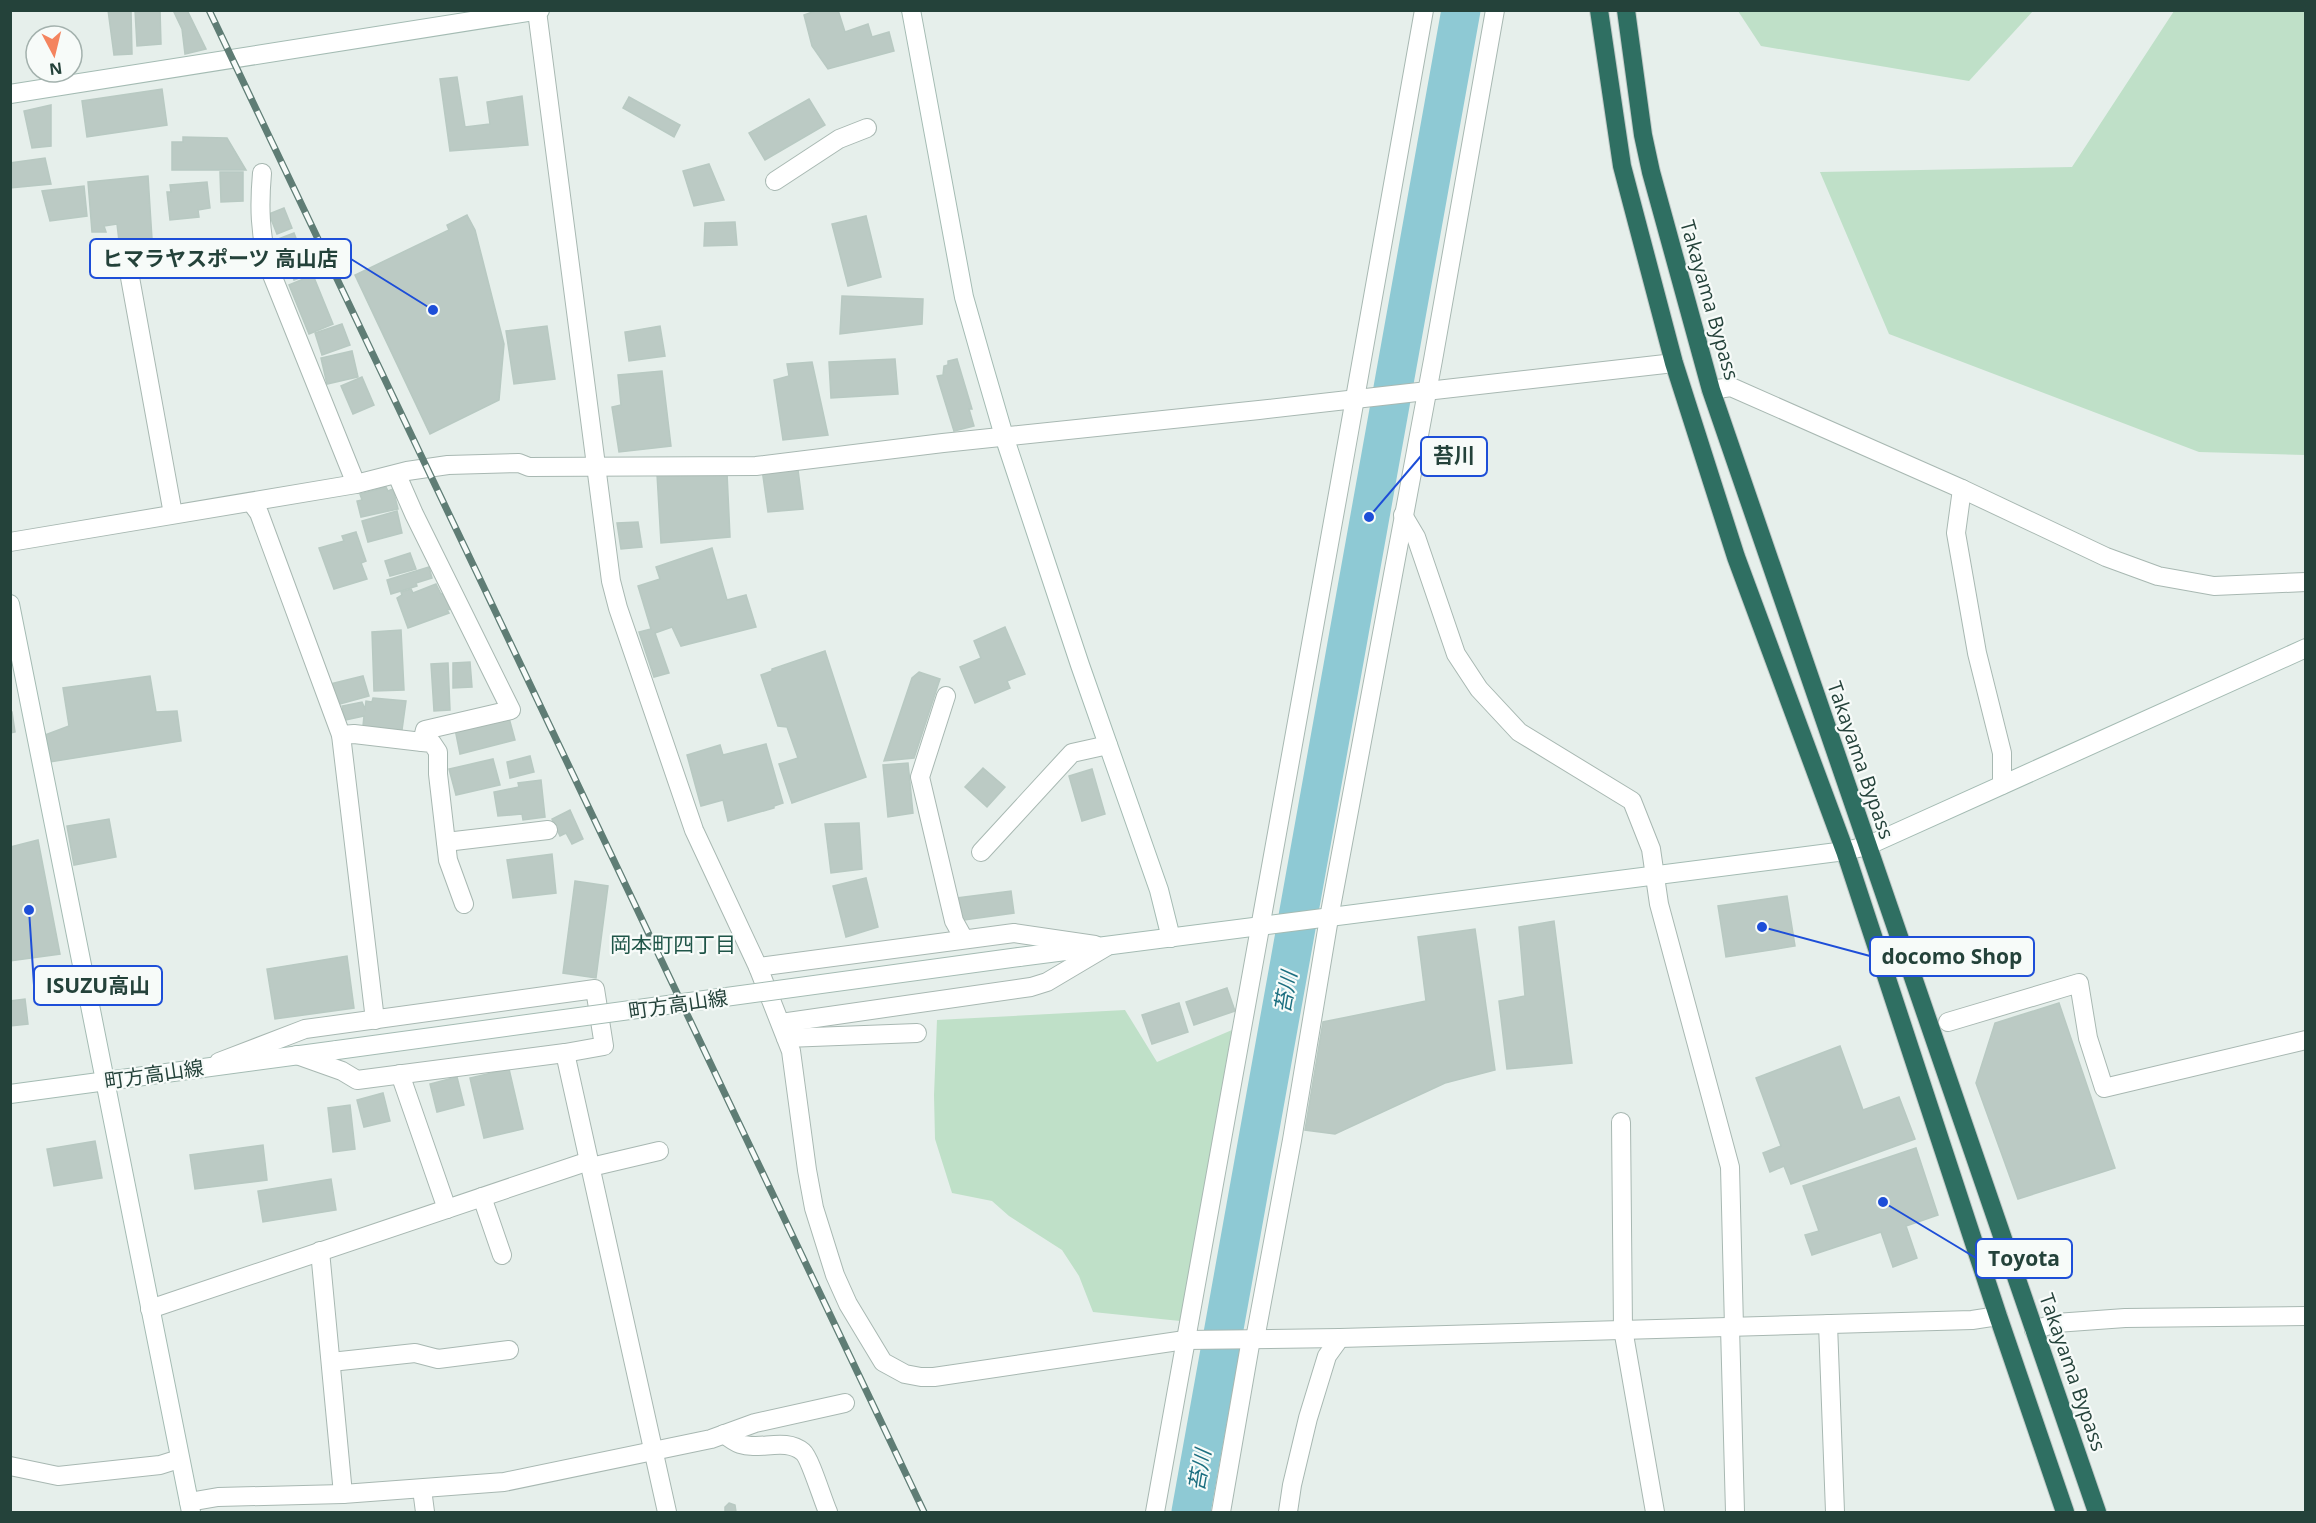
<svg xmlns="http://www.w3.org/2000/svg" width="2316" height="1523" viewBox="0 0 2316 1523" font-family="'Open Sans','Noto Sans JP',sans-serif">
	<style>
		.green { fill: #bfe0c8 }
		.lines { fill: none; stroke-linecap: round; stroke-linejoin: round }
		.river { stroke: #8ec9d4; stroke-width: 39 }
		.building { fill: #bbcac4; stroke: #b8c9c2; stroke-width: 1.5 }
		.street-casing { stroke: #a8b8b2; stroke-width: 20 }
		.secondary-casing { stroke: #a4bbb3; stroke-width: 20 }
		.highway-casing { stroke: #c2cac8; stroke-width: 20 }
		.street { stroke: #fff; stroke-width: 18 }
		.secondary { stroke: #fff; stroke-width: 18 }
		.highway { stroke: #2f6f62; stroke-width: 18 }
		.rail-casing { stroke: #5f7d75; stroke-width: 7 }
		.rail { stroke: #f7fbf9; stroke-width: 4.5; stroke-dasharray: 14; stroke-linecap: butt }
		.secondary-bridge-casing { stroke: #a4bbb3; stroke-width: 20; stroke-linecap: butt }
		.secondary-bridge { stroke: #fff; stroke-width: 18 }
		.labels { text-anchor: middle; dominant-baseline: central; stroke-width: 4.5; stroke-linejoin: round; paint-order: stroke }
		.street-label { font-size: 20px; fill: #24423a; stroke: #f7fbf9 }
		.neighbourhood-label { font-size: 21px; fill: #1f5548; stroke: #f7fbf9 }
		.water-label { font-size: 21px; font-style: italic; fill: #1c6f80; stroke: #f7fbf9 }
		.leader { fill: none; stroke: #1d4ed8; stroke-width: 2 }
		.callout-dot { fill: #1d4ed8; stroke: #f7fbf9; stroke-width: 2 }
		.callout { fill: #f7fbf9; stroke: #1d4ed8; stroke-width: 2 }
		.callout-label { font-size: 21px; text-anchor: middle; font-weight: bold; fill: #24423a }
	</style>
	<rect width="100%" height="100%" fill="#e6efeb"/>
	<g class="green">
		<path d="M1738 11H2033L1969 81 1761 46Z"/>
		<path d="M2174 11H2305V455L2199 452 1889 334 1820 172 2072 167Z"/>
		<path d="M1125 1010 1157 1062 1232 1030 1180 1321 1093 1312 1079 1276 1062 1250 1009 1216 992 1201 952 1193 935 1139 934 1095 937 1020Z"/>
	</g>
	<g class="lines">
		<path class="river" d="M1191 1512 1461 10"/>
	</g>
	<g class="building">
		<path d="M108 10H131L132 54 114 55Z"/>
		<path d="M135 10H160L161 44 137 46Z"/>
		<path d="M173 10H187L206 49 185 54 182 29Z"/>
		<path d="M818 10H838L845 32 868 24 872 37 889 32 894 51 828 69 812 46 804 15Z"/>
		<path d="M457 77 465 127 490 124 487 102 522 96 528 145 450 151 440 79Z"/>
		<path d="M162 89 167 125 87 137 82 101Z"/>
		<path d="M629 97 680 125 674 137 623 108Z"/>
		<path d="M809 99 825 125 765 160 749 133Z"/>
		<path d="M51 105V146L32 148 24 111Z"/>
		<path d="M183 137 227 138 246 170H172V142H183Z"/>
		<path d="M45 158 51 184 10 188V163Z"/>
		<path d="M709 164 724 200 694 206 683 171Z"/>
		<path d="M220 172H243V201L221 202Z"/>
		<path d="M148 176 152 239 119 241 117 224 104 226 106 232H92L88 182Z"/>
		<path d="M207 182 210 208 198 210 199 217 170 220 167 192H171L170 185Z"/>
		<path d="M84 186 87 216 50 221 42 191Z"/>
		<path d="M284 208 292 228 277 234 269 214Z"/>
		<path d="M467 215 475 230 504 344 499 400 430 434 355 275 449 230 447 225Z"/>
		<path d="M866 216 881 277 848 286 832 224Z"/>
		<path d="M735 222 737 245 704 246 705 223Z"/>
		<path d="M294 233 303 256 282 264 273 241Z"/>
		<path d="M305 260 310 274 294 280 289 266Z"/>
		<path d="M313 275 333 324 309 334 289 285Z"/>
		<path d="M842 296 923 299 922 324 840 334Z"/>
		<path d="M342 324 350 345 322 355 315 333Z"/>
		<path d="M547 326 555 379 514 384 506 331Z"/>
		<path d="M660 326 665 356 629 361 625 332Z"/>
		<path d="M352 351 358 377 327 384 321 358Z"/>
		<path d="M895 359 898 394 831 398 829 362Z"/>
		<path d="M957 359 972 409H969L974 426 954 431 937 376 943 375 944 366 948 365V361Z"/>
		<path d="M812 362 828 435 783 440 774 380 789 376 787 364Z"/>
		<path d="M662 371 671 446 619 452 612 407 621 405 618 375Z"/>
		<path d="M362 377 374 405 353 414 341 386Z"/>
		<path d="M797 462 803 509 768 512 762 469Z"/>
		<path d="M727 473 730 537 661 543 657 474Z"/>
		<path d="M386 487 388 491 393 489 398 509 361 517 357 501 362 500 360 494Z"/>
		<path d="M397 511 402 533 368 542 362 521Z"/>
		<path d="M638 522 642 547 621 549 617 523Z"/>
		<path d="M356 532 366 561 361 563 367 579 334 589 319 548 344 541 342 536Z"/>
		<path d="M712 548 727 600 746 595 756 627 681 646 672 627 655 633 669 673 654 677 639 632 651 629 638 586 660 579 656 567Z"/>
		<path d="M410 553 416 569 390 576 385 561Z"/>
		<path d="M429 567 432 578 416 583 417 586 391 594 387 580Z"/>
		<path d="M436 584 441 594 444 593 452 609 447 610 449 613 408 628 397 598 402 595 401 592 411 589 413 593Z"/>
		<path d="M1005 627 1025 674 1007 681 1010 688 975 703 960 667 981 658 974 641Z"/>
		<path d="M401 630 404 690 374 691 372 632Z"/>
		<path d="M825 651 866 777 792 803 779 764 798 758 787 727 778 726 761 675 772 671V669Z"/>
		<path d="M470 662 472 687 453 688V663Z"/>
		<path d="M448 663 450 710 434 711 431 664Z"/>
		<path d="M919 672 940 679 914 758 884 761 912 678Z"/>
		<path d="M150 676 156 712 177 711 181 741 50 762 45 735 69 726 63 688Z"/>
		<path d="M363 676 369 696 336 705 330 684Z"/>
		<path d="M373 698 406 701 402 730 363 726 364 716 345 720 342 706 362 702 365 709 366 701 372 702Z"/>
		<path d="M10 712H12L15 732 10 733Z"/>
		<path d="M509 718 515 740 460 754 455 729Z"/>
		<path d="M766 744 783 803 774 806V808L728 821 723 800 701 806 687 755 720 745 723 755Z"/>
		<path d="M530 756 534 772 510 778 507 762Z"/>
		<path d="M493 759 500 785 456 795 449 769Z"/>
		<path d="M908 763 913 813 888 817 883 765Z"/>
		<path d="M983 768 1005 787 987 807 965 787Z"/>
		<path d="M1092 769 1105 814 1082 821 1069 776Z"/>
		<path d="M541 780 545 817 523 820 522 814 498 816 494 792 519 787 518 783Z"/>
		<path d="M570 810 583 839 572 844 566 833 560 836 552 819Z"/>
		<path d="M109 819 116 857 74 865 67 826Z"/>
		<path d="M859 823 862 869 831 873 825 824Z"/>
		<path d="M38 840 60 954 10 961V847Z"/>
		<path d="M552 854 556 893 513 898 507 860Z"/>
		<path d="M866 878 878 927 846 937 833 886Z"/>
		<path d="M575 881 608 886 596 978 563 973Z"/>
		<path d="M1011 891 1014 913 964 920 960 916 957 898Z"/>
		<path d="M1787 896 1795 946 1726 957 1718 906Z"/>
		<path d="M1554 921 1572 1063 1507 1069 1499 1001 1525 996 1519 927Z"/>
		<path d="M1475 929 1495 1070 1445 1083 1335 1134 1305 1130 1323 1022 1426 1001 1418 937Z"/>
		<path d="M347 956 354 1008 275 1019 267 969Z"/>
		<path d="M1227 988 1235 1011 1194 1025 1186 1002Z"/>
		<path d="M25 999 28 1024 10 1026V1001Z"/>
		<path d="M1179 1003 1188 1032 1152 1044 1142 1015Z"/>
		<path d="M2059 1003 2115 1168 2018 1199 1976 1083 1995 1023Z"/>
		<path d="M1840 1046 1863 1110 1899 1097 1915 1139 1791 1184 1784 1166 1770 1172 1763 1153 1781 1146 1756 1078Z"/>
		<path d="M509 1069 523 1129 484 1138 470 1078Z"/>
		<path d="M457 1077 464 1105 437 1112 430 1084Z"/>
		<path d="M383 1093 390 1121 364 1127 357 1100Z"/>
		<path d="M350 1105 355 1149 333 1152 328 1108Z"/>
		<path d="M95 1141 102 1178 54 1186 47 1149Z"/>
		<path d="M263 1145 267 1180 195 1189 190 1155Z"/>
		<path d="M1916 1148 1938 1215 1906 1226 1917 1258 1893 1267 1881 1232 1812 1255 1805 1235 1819 1231 1803 1186Z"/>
		<path d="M331 1179 336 1210 263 1222 258 1191Z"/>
		<path d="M729 1503 735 1505 736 1512H725V1507Z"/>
	</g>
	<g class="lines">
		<defs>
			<g id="street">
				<path d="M537 11 611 581 618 608 694 830 758 967 791 1051 807 1170 814 1208 835 1275 848 1304 883 1362 905 1374 921 1377H934L1185 1340 1340 1338 1972 1320 1998 1316"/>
				<path d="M262 173C259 207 260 232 268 265L356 484"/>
				<path d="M775 181 839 139 867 128"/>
				<path d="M125 250 173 514"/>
				<path d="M1711 390 1731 387 1962 489 2106 557 2158 576 2214 586 2306 582"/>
				<path d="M1962 489 1956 533 1977 653 2002 753V785"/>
				<path d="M251 502 259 513 341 735 375 1020"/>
				<path d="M1403 515 1416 537 1456 654 1479 689 1519 732 1632 801 1651 849 1659 904 1730 1167 1734 1327"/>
				<path d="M10 542 356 484 407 471 448 465 519 463 529 467 756 466 943 443 1259 410 1674 363"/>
				<path d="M946 696 920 777 954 921 964 939"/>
				<path d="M341 735 354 734 422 742 425 730 511 710 414 514 397 475"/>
				<path d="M422 742 432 743 438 752V774L448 860 464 904"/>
				<path d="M446 842 548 830"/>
				<path d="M981 852 1072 753 1108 745"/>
				<path d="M758 967 1014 933 1095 945"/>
				<path d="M1948 1022 2079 983 2088 1038 2104 1088 2306 1040"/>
				<path d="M781 1023 1031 987 1047 982 1106 947"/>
				<path d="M786 1038 917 1033"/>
				<path d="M565 1053 667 1512"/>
				<path d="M219 1062 305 1029 595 989 604 1046 565 1053 357 1080 342 1071 297 1055"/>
				<path d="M400 1074 447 1209"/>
				<path d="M1621 1122 1623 1329 1655 1512"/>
				<path d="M591 1167 659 1151"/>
				<path d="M482 1197 502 1255"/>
				<path d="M320 1251 343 1494"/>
				<path d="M150 1309 589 1161"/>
				<path d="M1828 1324 1835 1512"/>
				<path d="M1730 1327 1735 1512"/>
				<path d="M2034 1330 2056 1323 2125 1318 2306 1316"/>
				<path d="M1255 1339 1292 1140 1329 918 1433 360 1495 10"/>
				<path d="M331 1362 415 1353 438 1359 509 1350"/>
				<path d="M724 1434C729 1438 734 1442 740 1444 760 1451 785 1437 803 1452 810 1458 823 1501 828 1512"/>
				<path d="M10 1466 58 1476 160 1465 179 1459"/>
				<path d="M422 1489 425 1512"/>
				<path d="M189 1502 218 1497 343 1494 504 1482 711 1439 755 1423 845 1403"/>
				<path d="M1155 1512C1244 1012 1336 511 1424 10"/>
				<path d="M1221 1512 1251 1339"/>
				<path d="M1288 1512 1292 1485 1308 1418 1327 1356 1340 1338"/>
			</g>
			<g id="secondary">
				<path d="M911 10 964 297 983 364 1004 436 1080 665 1159 890 1171 938"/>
				<path d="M10 94 540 10"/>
				<path d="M10 604 191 1512"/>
				<path d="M1019 957 1845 851 1867 846 2306 648"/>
				<path d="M10 1094 337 1050"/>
			</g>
			<g id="highway">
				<path d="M1599 10 1622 166 1674 363 1736 557 1845 851 1998 1316 2065 1512"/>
				<path d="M1626 10 1643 135 1651 172 1711 390 2097 1512"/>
			</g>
		</defs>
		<use href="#street" class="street-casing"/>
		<use href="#secondary" class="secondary-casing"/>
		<use href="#highway" class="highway-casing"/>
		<use href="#street" class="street"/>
		<use href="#secondary" class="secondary"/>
		<use href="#highway" class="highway"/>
		<defs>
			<path id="rail" d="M209 10 924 1512"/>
		</defs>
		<use href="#rail" class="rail-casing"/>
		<use href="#rail" class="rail"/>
		<defs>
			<path id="secondary-bridge" d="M337 1050 1019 957"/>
		</defs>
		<use href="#secondary-bridge" class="secondary-bridge-casing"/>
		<use href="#secondary-bridge" class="secondary-bridge"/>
	</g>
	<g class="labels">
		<g class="street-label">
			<text transform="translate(1710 300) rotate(74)">Takayama Bypass</text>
			<text transform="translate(1861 760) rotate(71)">Takayama Bypass</text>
			<text transform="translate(678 1004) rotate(-8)">町方高山線</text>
			<text transform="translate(154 1074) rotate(-8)">町方高山線</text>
			<text transform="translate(2073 1372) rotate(71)">Takayama Bypass</text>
		</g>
		<g class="neighbourhood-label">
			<text x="673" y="944">岡本町四丁目</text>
		</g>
		<g class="water-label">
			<text transform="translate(1285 992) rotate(-80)">苔川</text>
			<text transform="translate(1199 1470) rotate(-80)">苔川</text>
		</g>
	</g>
	<path class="leader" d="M433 310L351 259M1369 517L1421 456M1762 927L1870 956M29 910L34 985M1883 1202L1976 1258"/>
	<g class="callout-dot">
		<circle cx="433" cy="310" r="6"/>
		<circle cx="1369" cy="517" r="6"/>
		<circle cx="1762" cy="927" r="6"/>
		<circle cx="29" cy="910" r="6"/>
		<circle cx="1883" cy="1202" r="6"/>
	</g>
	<g class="callout">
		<rect x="90" y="239" width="261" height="39" rx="6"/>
		<rect x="1421" y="437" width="66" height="39" rx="6"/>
		<rect x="1870" y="937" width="164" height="39" rx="6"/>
		<rect x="34" y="966" width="128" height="39" rx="6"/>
		<rect x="1976" y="1239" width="96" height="39" rx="6"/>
	</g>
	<g class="callout-label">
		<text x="220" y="266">ヒマラヤスポーツ 高山店</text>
		<text x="1454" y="463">苔川</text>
		<text x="1952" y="964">docomo Shop</text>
		<text x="98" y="993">ISUZU高山</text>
		<text x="2024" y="1266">Toyota</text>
	</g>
	<rect width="2316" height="1523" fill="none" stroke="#24423a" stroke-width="24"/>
	<g transform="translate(54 54) rotate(173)"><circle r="28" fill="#f7fbf9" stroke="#a3b1ad" stroke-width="1.5"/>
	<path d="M0-4.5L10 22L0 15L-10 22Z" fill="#f4845f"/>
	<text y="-9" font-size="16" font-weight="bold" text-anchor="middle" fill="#24423a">N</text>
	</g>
</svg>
